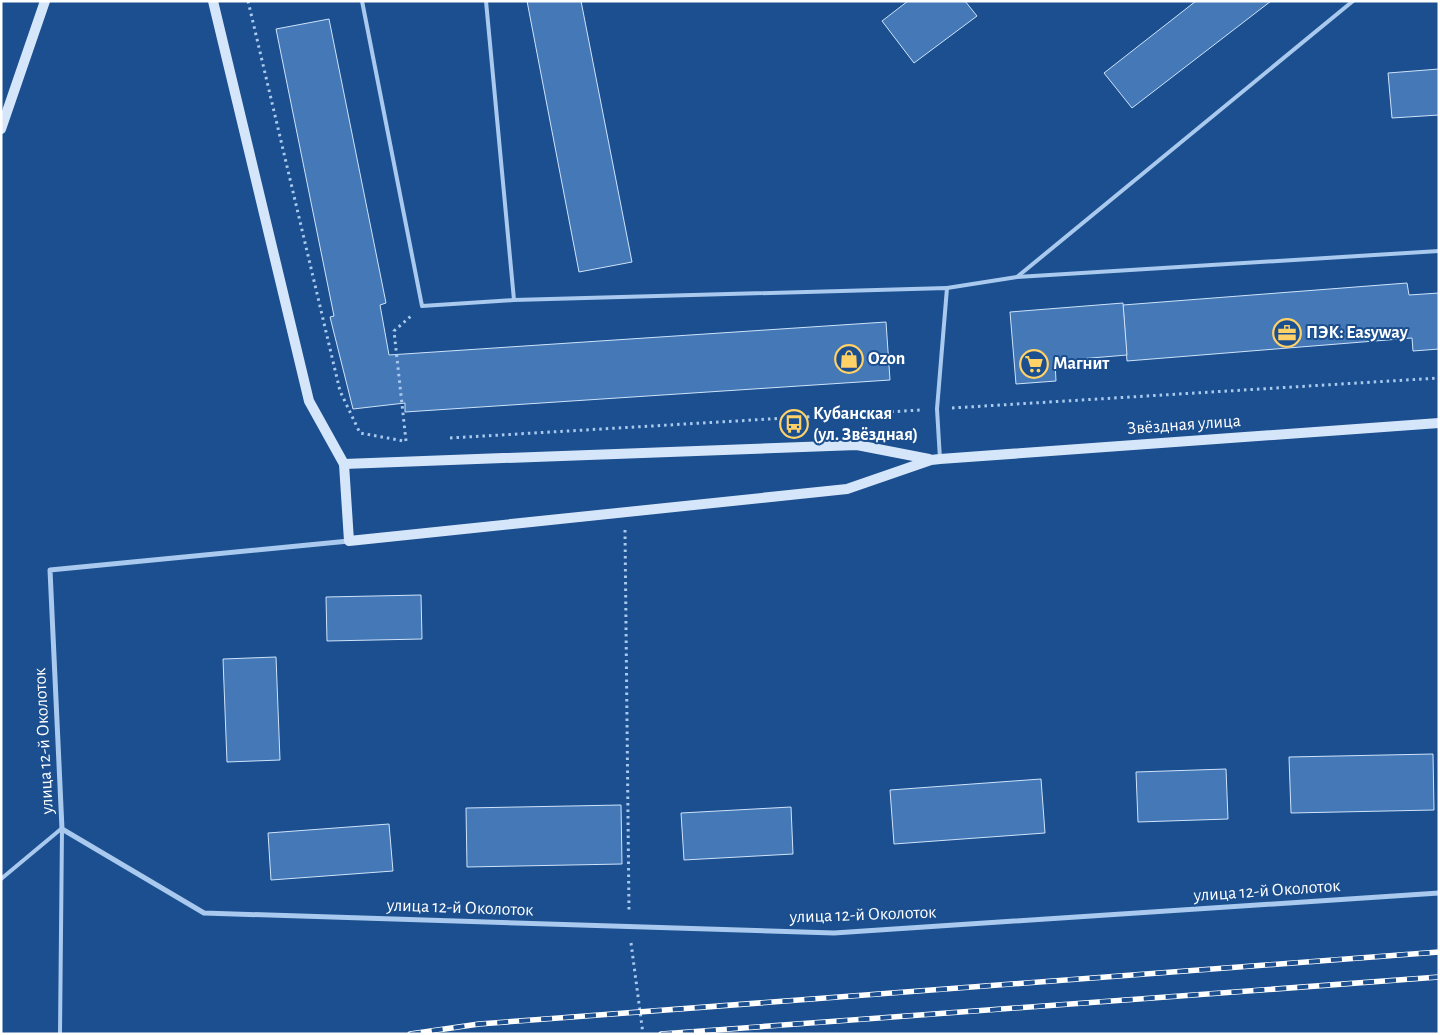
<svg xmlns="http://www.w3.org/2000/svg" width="1440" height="1035" viewBox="0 0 1440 1035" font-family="'Alegreya Sans',sans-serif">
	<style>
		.building { fill: #4478b7; stroke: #cfe3fa }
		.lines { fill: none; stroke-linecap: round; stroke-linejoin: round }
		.path { stroke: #a9c9ee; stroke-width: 3; stroke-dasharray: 2.5 4; stroke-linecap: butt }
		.service { stroke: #a9c9ee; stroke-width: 4 }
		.minor { stroke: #a9c9ee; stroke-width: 5 }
		.secondary { stroke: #d6e6fa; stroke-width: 10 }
		.rail-casing { stroke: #fff; stroke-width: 5.5 }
		.rail { stroke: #1b4f8f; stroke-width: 4; stroke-dasharray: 11; stroke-linecap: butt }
		.labels { text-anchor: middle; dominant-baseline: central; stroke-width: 4; stroke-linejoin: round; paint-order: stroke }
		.poi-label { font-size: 18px; font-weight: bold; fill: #fff; stroke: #1b4f8f; text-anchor: start }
		.street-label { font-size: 18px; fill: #fff; stroke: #1b4f8f }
	</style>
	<rect width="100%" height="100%" fill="#1b4f8f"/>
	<g class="building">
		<path d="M527 1H581L632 262 579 272Z"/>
		<path d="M908 1H965L977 16 914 63 882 21Z"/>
		<path d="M1196 1H1271L1132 108 1104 73Z"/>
		<path d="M329 19 386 303 380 305 389 355 886 322 890 380 405 412V403L353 409 330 317 334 316 276 29Z"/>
		<path d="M1439 69V115L1392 118 1388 73Z"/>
		<path d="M1407 283 1409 295 1439 293V349L1413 351 1412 338 1127 361 1123 305Z"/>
		<path d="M1123 303 1127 355 1055 361 1056 381 1016 384 1010 312Z"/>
		<path d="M421 595 422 639 327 641 326 597Z"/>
		<path d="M276 657 280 760 227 762 223 659Z"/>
		<path d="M1433 754 1434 810 1291 813 1289 757Z"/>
		<path d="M1226 769 1228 819 1138 822 1136 772Z"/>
		<path d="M1041 779 1045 833 894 844 890 790Z"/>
		<path d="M621 805 622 864 467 867 466 808Z"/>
		<path d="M791 807 793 854 684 860 681 813Z"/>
		<path d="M389 824 393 871 271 880 268 833Z"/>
	</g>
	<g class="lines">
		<g class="path">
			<path d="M248 1 340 391 360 433 404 441"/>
			<path d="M952 408 1439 378"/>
			<path d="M450 438 921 410"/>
			<path d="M406 441 394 331 411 316"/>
			<path d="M625 530 629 912"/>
			<path d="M631 943 643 1034"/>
		</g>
		<g class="service">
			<path d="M362 1 422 306 514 300 947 288 937 409 940 459"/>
			<path d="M486 1 514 300"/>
			<path d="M1017 277 1353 1"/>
			<path d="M947 288 1017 277 1439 251"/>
			<path d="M1 879 61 829"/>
			<path d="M60 1034 62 829"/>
		</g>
		<path class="minor" d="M349 541 50 570 62 829 204 913 834 933 1439 893"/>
		<g class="secondary">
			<path d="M213 1 309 401 344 464 349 541 847 489 931 460 940 459 1439 423"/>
			<path d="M1 129 45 1"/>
			<path d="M344 464 857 445 929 459"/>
		</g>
		<defs>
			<g id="rail">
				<path d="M410 1034 479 1024 1439 952"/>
				<path d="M661 1034 1439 977"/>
			</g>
		</defs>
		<use href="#rail" class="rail-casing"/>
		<use href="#rail" class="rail"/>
	</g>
	<defs>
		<symbol id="office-ring" viewBox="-11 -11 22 22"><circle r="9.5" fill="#1b4f8f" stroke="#ffd166" stroke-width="1.5"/><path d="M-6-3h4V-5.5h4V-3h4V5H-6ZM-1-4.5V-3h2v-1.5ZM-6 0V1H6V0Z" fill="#ffd166"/></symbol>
		<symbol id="shop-ring" viewBox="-11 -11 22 22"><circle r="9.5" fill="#1b4f8f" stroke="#ffd166" stroke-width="1.5"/><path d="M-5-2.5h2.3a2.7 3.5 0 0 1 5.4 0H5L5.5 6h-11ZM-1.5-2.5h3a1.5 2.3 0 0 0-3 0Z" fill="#ffd166"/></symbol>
		<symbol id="supermarket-ring" viewBox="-11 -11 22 22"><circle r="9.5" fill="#1b4f8f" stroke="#ffd166" stroke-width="1.5"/><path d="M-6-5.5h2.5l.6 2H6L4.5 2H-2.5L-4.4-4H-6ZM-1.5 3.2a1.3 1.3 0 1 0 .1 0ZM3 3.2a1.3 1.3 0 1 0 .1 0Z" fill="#ffd166"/></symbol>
		<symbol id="bus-ring" viewBox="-11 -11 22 22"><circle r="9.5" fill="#1b4f8f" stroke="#ffd166" stroke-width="1.5"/><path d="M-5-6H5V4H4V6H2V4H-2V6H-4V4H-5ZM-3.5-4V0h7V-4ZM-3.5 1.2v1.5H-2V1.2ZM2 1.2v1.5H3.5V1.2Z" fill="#ffd166"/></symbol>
	</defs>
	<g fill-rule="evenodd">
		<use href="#office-ring" x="1271" y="317" width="32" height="32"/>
		<use href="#shop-ring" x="833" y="343" width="32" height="32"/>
		<use href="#supermarket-ring" x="1018" y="348" width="32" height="32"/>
		<use href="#bus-ring" x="778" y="408" width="32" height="32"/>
	</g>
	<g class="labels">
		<g class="poi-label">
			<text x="1306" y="333">ПЭК: Easyway</text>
			<text x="868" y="359">Ozon</text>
			<text x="1053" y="364">Магнит</text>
			<text x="813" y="414">Кубанская<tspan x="813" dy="21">(ул. Звёздная)</tspan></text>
		</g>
		<g class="street-label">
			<text transform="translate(1184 425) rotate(-4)">Звёздная улица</text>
			<text transform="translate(44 741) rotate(-93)">улица 12-й Околоток</text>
			<text transform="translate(1267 891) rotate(-4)">улица 12-й Околоток</text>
			<text transform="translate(460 908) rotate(2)">улица 12-й Околоток</text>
			<text transform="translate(863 915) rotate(-2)">улица 12-й Околоток</text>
		</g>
	</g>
	<rect width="1440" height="1035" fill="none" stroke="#ffffff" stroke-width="5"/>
</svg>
